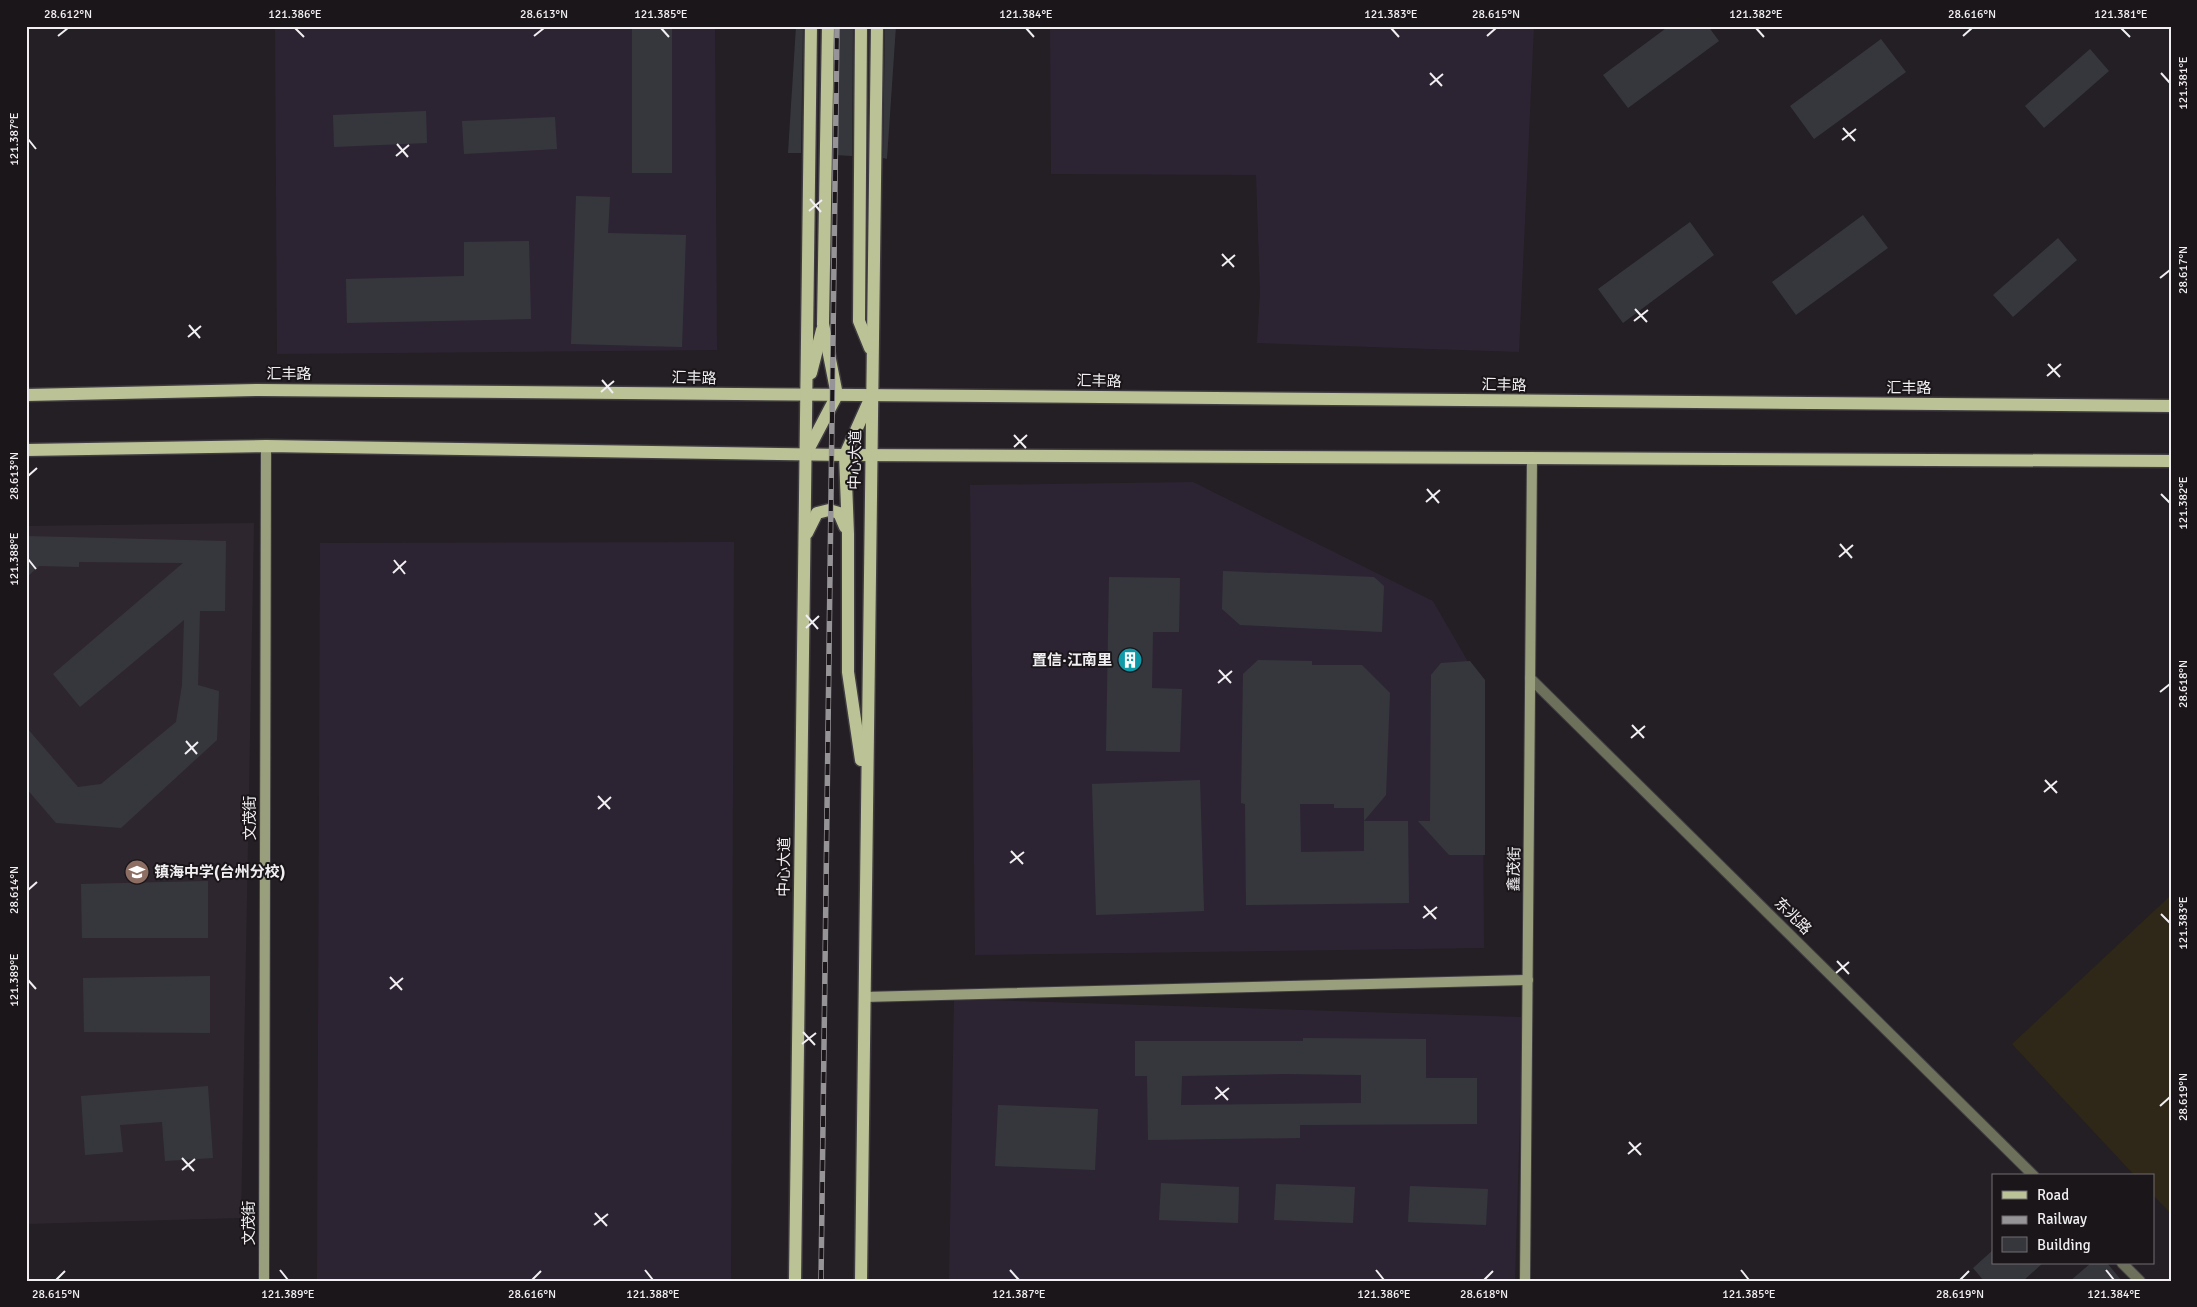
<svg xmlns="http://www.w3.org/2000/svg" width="2197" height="1307" viewBox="0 0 2197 1307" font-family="Signika,'Noto Sans SC',sans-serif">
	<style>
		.commercial { fill: #2d2433 }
		.industrial { fill: #2f2717 }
		.built { fill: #2e262f }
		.building { fill: #36373d; fill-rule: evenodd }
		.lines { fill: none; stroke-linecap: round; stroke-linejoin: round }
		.street-casing { stroke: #403c41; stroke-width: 12 }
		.secondary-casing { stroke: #403c41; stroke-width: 12 }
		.primary-casing { stroke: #403c41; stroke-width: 15 }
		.street { stroke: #6d715b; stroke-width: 10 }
		.secondary { stroke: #999f7c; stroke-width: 10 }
		.primary { stroke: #bbc295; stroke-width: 12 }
		.rail-casing { stroke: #979498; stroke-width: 5.5 }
		.rail { stroke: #1a161a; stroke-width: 4; stroke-dasharray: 11; stroke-linecap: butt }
		.ticks { fill: none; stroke: #f1eff2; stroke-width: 2 }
		.labels { text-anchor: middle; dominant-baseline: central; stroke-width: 4; stroke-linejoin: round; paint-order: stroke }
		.street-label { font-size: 15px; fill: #f1eff2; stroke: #1a161a }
		.poi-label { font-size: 15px; font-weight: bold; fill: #f1eff2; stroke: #1a161a; text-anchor: end }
		.neatline { fill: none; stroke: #f1eff2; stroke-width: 2 }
		.ticks-label { font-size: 12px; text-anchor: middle; fill: #f1eff2 }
	</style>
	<rect width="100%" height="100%" fill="#231f24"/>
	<g class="commercial">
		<path d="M275 26H715L717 350 277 354Z"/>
		<path d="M1050 26H1534L1519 352 1257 343 1260 292 1256 175 1051 174Z"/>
		<path d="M1193 482 1433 601 1482 686 1484 948 975 955 970 485Z"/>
		<path d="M734 542 731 1281H317L320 543Z"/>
		<path d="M954 999 1523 1017 1515 1281H949Z"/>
	</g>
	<path class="industrial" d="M2171 895V1214L2153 1195V1176H2135L2012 1044Z"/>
	<path class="built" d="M254 523 241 1218 26 1224V526Z"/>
	<g class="building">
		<rect x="632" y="26" width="40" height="147"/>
		<path d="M796 26H803L801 153H788Z"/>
		<path d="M836 26H853L852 156 834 155Z"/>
		<path d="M885 26H896L887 159 883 158Z"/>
		<path d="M1669 26H1708L1719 41 1628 108 1603 75Z"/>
		<path d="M1881 39 1906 72 1814 139 1790 106Z"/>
		<path d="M2090 49 2109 71 2044 128 2025 106Z"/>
		<path d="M426 111 427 143 334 147 333 115Z"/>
		<path d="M555 117 557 149 464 154 462 121Z"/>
		<path d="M576 196 610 197 608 233 686 235 682 347 571 344Z"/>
		<path d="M1863 215 1888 248 1796 315 1772 282Z"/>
		<path d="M1690 222 1714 255 1623 323 1598 289Z"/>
		<path d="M2058 238 2077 260 2013 317 1993 295Z"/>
		<path d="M529 241 531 319 347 323 346 279 464 276V242Z"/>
		<path d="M26 536 226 541 225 611H200L198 685 219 691 217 740 121 828 56 823 26 788V727L78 787 101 784 176 722 182 685 184 620 80 707 53 674 183 563 79 562V567L39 566 26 578Z"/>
		<path d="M1223 571 1374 577 1384 586 1382 632 1240 625 1222 609Z"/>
		<path d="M1109 577 1180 578 1179 632H1153L1152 688 1182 689 1180 752 1106 751Z"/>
		<path d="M1258 660 1312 661V665H1362L1390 693 1386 795 1364 821H1408L1409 903 1246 905 1245 804 1241 803 1243 674ZM1300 804H1334V808H1364V851L1301 852Z"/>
		<path d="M1470 661 1485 680V855H1449L1418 821H1430L1431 675 1441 663Z"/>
		<path d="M1200 780 1204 911 1096 915 1092 784Z"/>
		<path d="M208 881V938H82L81 884Z"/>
		<path d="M210 976V1033L84 1032 83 978Z"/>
		<path d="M1303 1038 1426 1039V1078H1477V1124L1300 1125V1138L1148 1140 1147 1076H1135V1041H1303ZM1286 1074 1361 1075V1103L1181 1105 1182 1076Z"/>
		<path d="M208 1086 213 1158 165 1161 162 1122 120 1125 123 1152 85 1155 81 1096Z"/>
		<path d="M998 1105 1098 1109 1095 1170 995 1166Z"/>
		<path d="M1161 1183 1239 1187 1238 1223 1159 1220Z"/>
		<path d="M1276 1184 1355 1187 1353 1223 1274 1220Z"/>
		<path d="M1410 1186 1488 1189 1486 1225 1408 1222Z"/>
		<path d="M1993 1250V1263H2043L2023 1281H1984L1973 1268Z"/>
		<path d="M2091 1263H2107L2122 1281H2070Z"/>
	</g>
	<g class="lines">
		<defs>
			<g id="street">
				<path d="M1530 678 2034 1176"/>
				<path d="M2122 1263 2140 1281"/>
			</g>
			<g id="secondary">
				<path d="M864 997 1528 980"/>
				<path d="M264 1281 266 446"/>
				<path d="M1525 1281 1532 457"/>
			</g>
			<g id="primary">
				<path d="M861 26 859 321 870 348"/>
				<path d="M811 373 822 330"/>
				<path d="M26 395 259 390 2171 406"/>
				<path d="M26 450 266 446 845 455 2171 461"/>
				<path d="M807 452 837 395 823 324 828 26"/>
				<path d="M807 533 817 513 829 510 839 513 845 527"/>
				<path d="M861 760 848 672V534L845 455 870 399"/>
				<path d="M795 1281 811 26"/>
				<path d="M861 1281 877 26"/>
			</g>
		</defs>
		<use href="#street" class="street-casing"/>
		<use href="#secondary" class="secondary-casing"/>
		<use href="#primary" class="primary-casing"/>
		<use href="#street" class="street"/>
		<use href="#secondary" class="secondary"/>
		<use href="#primary" class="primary"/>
		<defs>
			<path id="rail" d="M821 1281 837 26"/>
		</defs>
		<use href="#rail" class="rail-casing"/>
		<use href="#rail" class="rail"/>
	</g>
	<path class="ticks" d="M295 28 304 37M661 28 669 37M1026 28 1034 37M1391 28 1399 37M1756 28 1764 37M2121 28 2130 37M58 36 68 28M534 36 544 28M1487 36 1496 28M1963 36 1972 28M1430 73 1442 86M2161 73 2170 83M1430 85 1443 74M1843 128 1855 141M28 139 36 149M1842 140 1856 129M397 144 408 157M396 156 409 145M810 199 821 212M809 211 822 200M1222 254 1234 267M1222 266 1235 255M2160 278 2170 270M1635 309 1647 322M1634 321 1648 310M189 325 200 338M188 337 201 326M2048 364 2060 377M2047 376 2061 364M602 380 613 393M601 392 614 381M1014 435 1026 448M1014 447 1027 435M28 476 37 468M1427 489 1439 503M2161 494 2170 503M1426 502 1440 490M1840 544 1852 558M1839 557 1853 545M28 559 36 569M394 560 405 574M393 573 406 561M806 615 818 629M806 628 819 616M1219 670 1231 683M1218 683 1232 671M2160 692 2170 684M1632 725 1644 738M1631 738 1645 726M186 741 197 754M185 754 198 742M2045 780 2057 793M2044 792 2057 781M598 796 610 809M598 809 611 797M1011 851 1023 864M1010 863 1024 852M28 890 37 882M1424 906 1436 919M2161 914 2170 923M1423 918 1437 907M1837 961 1849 974M1836 973 1849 962M390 977 402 990M28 980 36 989M390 989 403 978M803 1032 815 1045M802 1044 816 1033M1216 1087 1228 1100M1215 1099 1229 1088M2160 1106 2170 1097M1629 1142 1641 1155M1628 1154 1641 1143M182 1158 194 1171M182 1170 195 1159M595 1213 607 1226M594 1225 608 1214M280 1270 288 1280M645 1270 653 1280M1010 1270 1019 1280M1376 1270 1384 1280M1741 1270 1749 1280M2106 1270 2114 1280M56 1280 65 1271M532 1280 541 1271M1484 1280 1493 1271M1960 1280 1969 1271"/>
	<defs>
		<symbol id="building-disc" viewBox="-11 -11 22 22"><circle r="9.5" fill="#0f9aa8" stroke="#1a161a"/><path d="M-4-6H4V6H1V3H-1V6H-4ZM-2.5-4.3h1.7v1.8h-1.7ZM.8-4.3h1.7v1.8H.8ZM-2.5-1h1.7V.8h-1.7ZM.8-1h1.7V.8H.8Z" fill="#fff"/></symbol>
		<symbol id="school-disc" viewBox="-11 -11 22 22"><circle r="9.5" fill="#8d6e63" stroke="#1a161a"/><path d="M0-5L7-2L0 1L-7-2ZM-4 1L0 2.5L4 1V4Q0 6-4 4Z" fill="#fff"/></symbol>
	</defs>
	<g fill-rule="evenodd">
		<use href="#building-disc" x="1116" y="646" width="28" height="28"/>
		<use href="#school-disc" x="123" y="858" width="28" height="28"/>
	</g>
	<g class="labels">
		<g class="street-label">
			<text x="289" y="374">汇丰路</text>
			<text transform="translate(694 378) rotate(1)">汇丰路</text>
			<text transform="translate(1099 381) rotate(1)">汇丰路</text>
			<text transform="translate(1504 385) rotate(1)">汇丰路</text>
			<text x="1909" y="388">汇丰路</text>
			<text transform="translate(855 460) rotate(-89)">中心大道</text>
			<text transform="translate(250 818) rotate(-90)">文茂街</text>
			<text transform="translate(784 867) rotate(-89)">中心大道</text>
			<text transform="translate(1514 869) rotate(-89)">鑫茂街</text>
			<text transform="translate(1793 916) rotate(45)">东兆路</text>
			<text transform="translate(249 1223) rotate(-90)">文茂街</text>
		</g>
		<g class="poi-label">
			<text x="1112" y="660">置信·江南里</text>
			<text x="154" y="872" text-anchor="start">镇海中学(台州分校)</text>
		</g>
	</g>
	<rect width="2197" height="1307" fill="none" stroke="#1a161a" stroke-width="55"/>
	<rect x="1992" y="1174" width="162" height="90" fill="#1a161a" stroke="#706d70"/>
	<rect x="2002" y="1191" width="25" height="8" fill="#bbc295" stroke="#706d70"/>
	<text x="2037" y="1200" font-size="15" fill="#f1eff2">Road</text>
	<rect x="2002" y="1216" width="25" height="8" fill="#979498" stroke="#706d70"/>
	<text x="2037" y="1224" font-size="15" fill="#f1eff2">Railway</text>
	<rect x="2002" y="1237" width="25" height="15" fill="#36373d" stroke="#706d70"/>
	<text x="2037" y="1250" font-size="15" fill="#f1eff2">Building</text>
	<rect x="28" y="28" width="2142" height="1252" class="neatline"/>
	<g class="ticks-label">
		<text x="68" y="18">28.612°N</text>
		<text x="295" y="18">121.386°E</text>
		<text x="544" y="18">28.613°N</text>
		<text x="661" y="18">121.385°E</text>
		<text x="1026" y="18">121.384°E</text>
		<text x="1391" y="18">121.383°E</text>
		<text x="1496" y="18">28.615°N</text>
		<text x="1756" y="18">121.382°E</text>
		<text x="1972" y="18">28.616°N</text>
		<text x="2121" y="18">121.381°E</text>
		<text transform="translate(2183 83) rotate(-90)" y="4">121.381°E</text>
		<text transform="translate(14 139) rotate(-90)" y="4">121.387°E</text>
		<text transform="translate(2183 270) rotate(-90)" y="4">28.617°N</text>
		<text transform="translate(14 476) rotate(-90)" y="4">28.613°N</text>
		<text transform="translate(2183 503) rotate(-90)" y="4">121.382°E</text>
		<text transform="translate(14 559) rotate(-90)" y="4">121.388°E</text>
		<text transform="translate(2183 684) rotate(-90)" y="4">28.618°N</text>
		<text transform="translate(14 890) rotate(-90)" y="4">28.614°N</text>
		<text transform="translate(2183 923) rotate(-90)" y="4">121.383°E</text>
		<text transform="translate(14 980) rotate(-90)" y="4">121.389°E</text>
		<text transform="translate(2183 1097) rotate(-90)" y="4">28.619°N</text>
		<text x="56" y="1298">28.615°N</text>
		<text x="288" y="1298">121.389°E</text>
		<text x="532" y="1298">28.616°N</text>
		<text x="653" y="1298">121.388°E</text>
		<text x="1019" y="1298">121.387°E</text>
		<text x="1384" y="1298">121.386°E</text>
		<text x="1484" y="1298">28.618°N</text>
		<text x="1749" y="1298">121.385°E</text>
		<text x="1960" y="1298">28.619°N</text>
		<text x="2114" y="1298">121.384°E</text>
	</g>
</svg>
